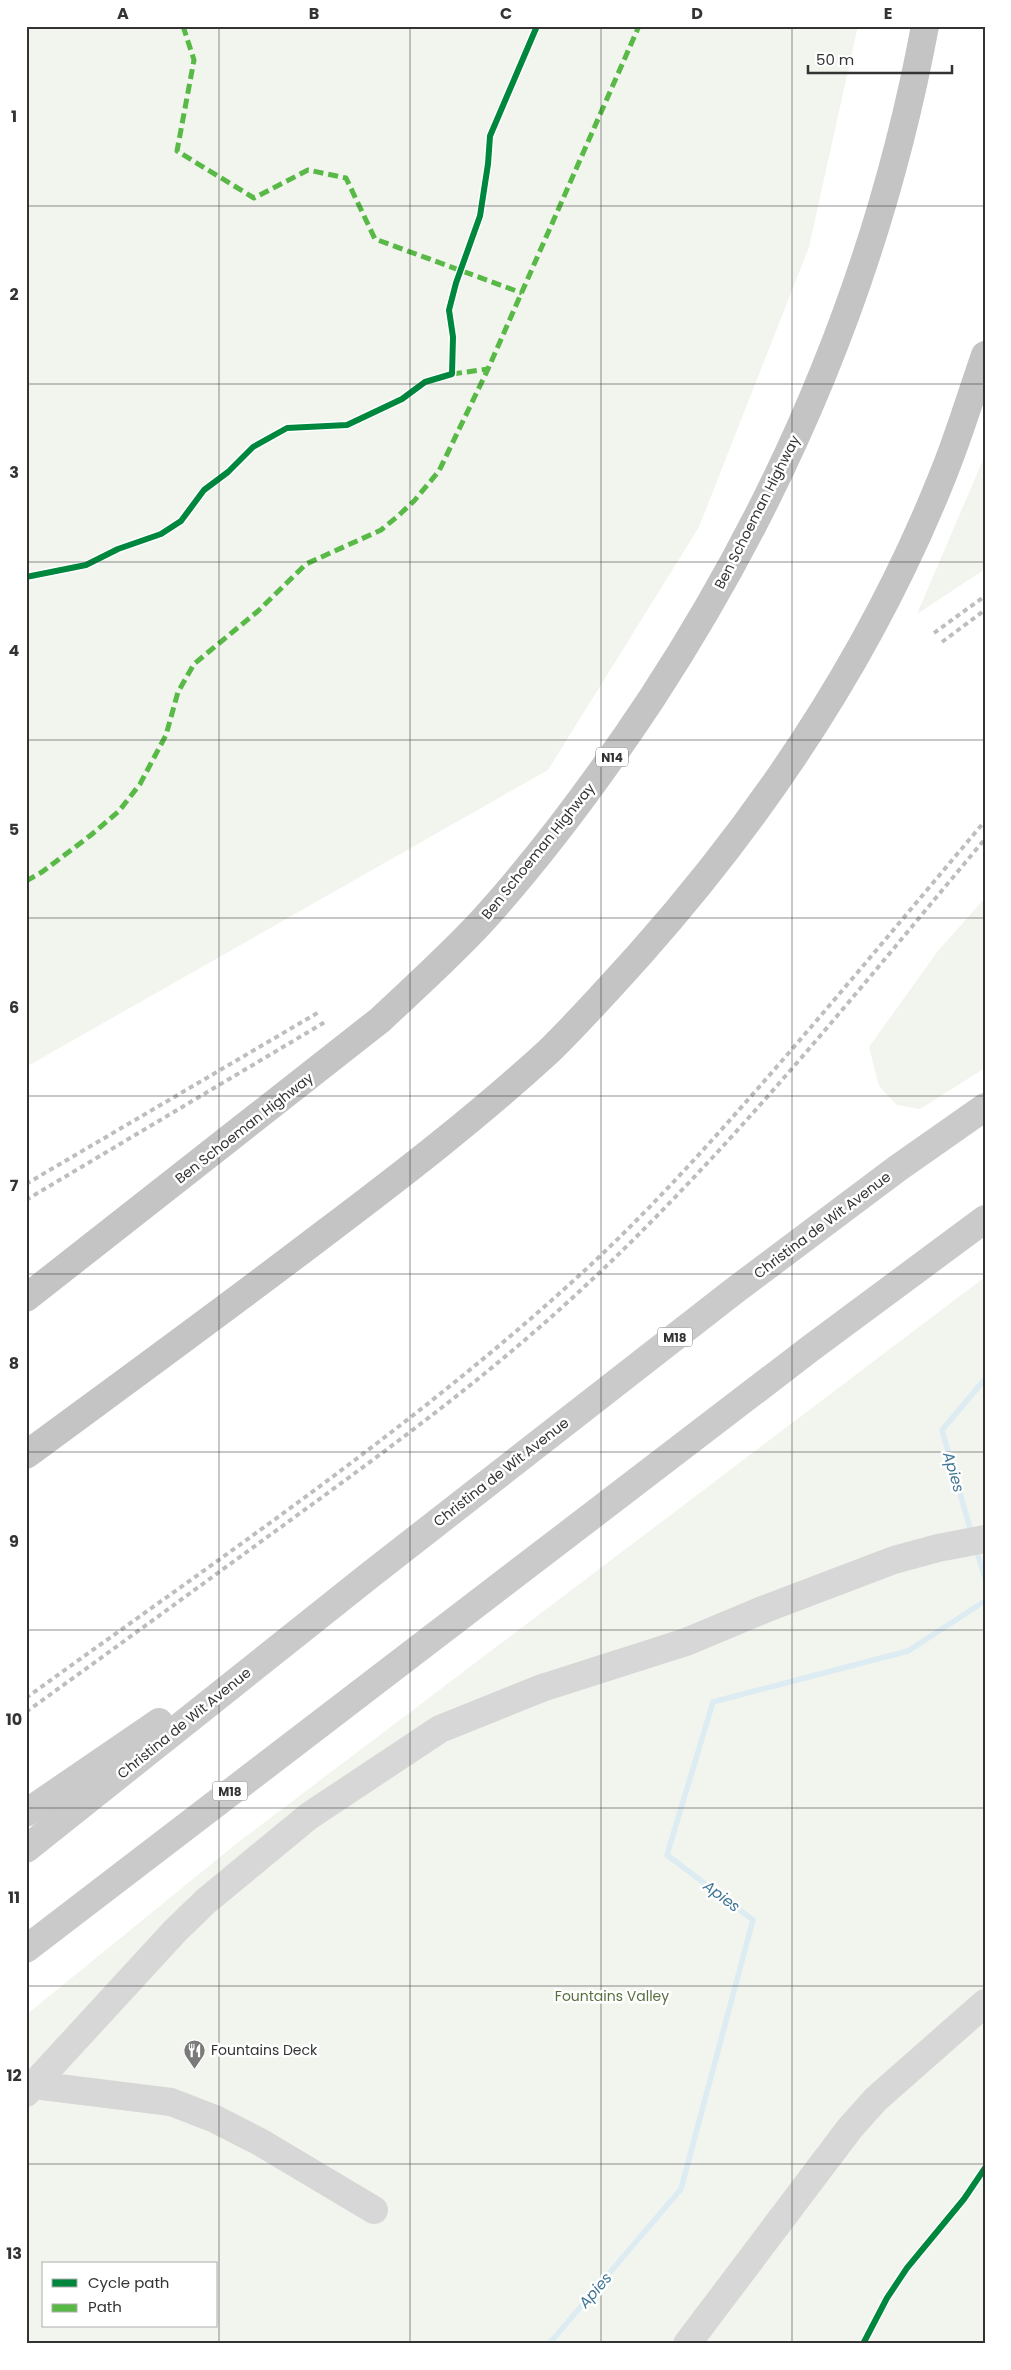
<svg xmlns="http://www.w3.org/2000/svg" width="1011" height="2370" viewBox="0 0 1011 2370" font-family="Poppins,sans-serif">
	<style>
		.green { fill: #f1f5ed; fill-rule: evenodd }
		.lines { fill: none; stroke-linecap: round; stroke-linejoin: round }
		.stream { stroke: #ddebf3; stroke-width: 5.5 }
		.minor { stroke: #d7d7d7; stroke-width: 28 }
		.major { stroke: #cacaca; stroke-width: 28 }
		.highway { stroke: #c4c4c4; stroke-width: 28 }
		.rail { stroke: #bebebe; stroke-width: 4; stroke-dasharray: 5 4; stroke-linecap: butt }
		.quiet { stroke: #58b947; stroke-width: 5; stroke-dasharray: 10 5; stroke-linecap: butt }
		.cycleway-casing { stroke: #fff; stroke-width: 9 }
		.cycleway { stroke: #00873e; stroke-width: 6 }
		.grid { fill: none; stroke: #333; stroke-width: 1; stroke-opacity: 0.55 }
		.labels { text-anchor: middle; dominant-baseline: central; stroke-width: 5; stroke-linejoin: round; paint-order: stroke }
		.shield { fill: #fff; stroke: #707070; stroke-width: 1 }
		.shield-label { font-size: 12px; font-weight: bold; fill: #333 }
		.street-label { font-size: 14px; fill: #333; stroke: #fff }
		.park-label { font-size: 14px; fill: #56703f; stroke: #fff }
		.poi-label { font-size: 14px; fill: #333; stroke: #fff; text-anchor: start }
		.water-label { font-size: 15px; font-style: italic; fill: #3f7597; stroke: #fff }
		.neatline { fill: none; stroke: #333; stroke-width: 2 }
		.grid-label { font-size: 16px; text-anchor: middle; font-weight: bold; fill: #333 }
	</style>
	<rect width="100%" height="100%" fill="#fff"/>
	<g class="green">
		<path d="M26 26H858L809 247 699 527 548 770 26 1067Z"/>
		<path d="M985 454V569L917 614 980 467Z"/>
		<path d="M985 898V1068L920 1109 897 1105 879 1086 869 1047 938 951Z"/>
		<path d="M985 1277V2344H26V2015L236 1844ZM44 2264H216V2326H44Z"/>
	</g>
	<g class="lines">
		<g class="stream">
			<path d="M972 1535 942 1430 985 1379"/>
			<path d="M976 1549 985 1578"/>
			<path d="M549 2344 681 2189 753 1920 667 1855 713 1702 908 1651 985 1601"/>
		</g>
		<g class="minor">
			<path d="M34 2085 171 2102 215 2119 260 2142 374 2210"/>
			<path d="M26 2093 175 1931 206 1901 309 1816 440 1729 542 1688 686 1642 765 1609 894 1560 938 1548 985 1539"/>
			<path d="M687 2344 850 2128 876 2099 985 2003"/>
		</g>
		<g class="major">
			<path d="M26 1813 159 1722"/>
			<path d="M26 1849 370 1575 734 1291 898 1168 985 1107"/>
			<path d="M26 1949 811 1348 985 1219"/>
		</g>
		<g class="highway">
			<path d="M26 1298 380 1020C415 987 451 955 484 919 546 850 601 775 652 698 786 493 880 268 925 26"/>
			<path d="M26 1455C125 1382 224 1310 321 1236 398 1178 476 1118 548 1052 580 1021 610 987 640 954 766 812 873 651 943 475 959 436 971 395 985 355"/>
		</g>
		<g class="rail">
			<path d="M934 633 985 596"/>
			<path d="M942 642 985 610"/>
			<path d="M26 1184 319 1012"/>
			<path d="M26 1200 325 1022"/>
			<path d="M26 1698C215 1561 411 1430 583 1272 646 1214 704 1150 760 1086 836 999 910 910 985 821"/>
			<path d="M26 1712C108 1653 189 1594 270 1535 369 1463 468 1392 559 1310 717 1168 849 1001 985 839"/>
		</g>
		<g class="quiet">
			<path d="M183 26 194 60 177 151 254 198 308 170 346 178 375 239 522 293"/>
			<path d="M452 374 488 369"/>
			<path d="M26 881 42 872 91 835 119 811 140 784 166 735 178 692 194 664 258 611 306 564 381 530 398 516 414 501 439 471 488 369 639 26"/>
		</g>
		<defs>
			<g id="cycleway">
				<path d="M26 577 86 565 118 549 161 534 181 521 204 490 228 472 253 447 287 428 347 425 402 399 425 382 452 374 453 337 449 310 456 283 480 216 488 164 490 136 537 26"/>
				<path d="M863 2344 887 2298 907 2268 964 2199 985 2168"/>
			</g>
		</defs>
		<use href="#cycleway" class="cycleway-casing"/>
		<use href="#cycleway" class="cycleway"/>
	</g>
	<path class="grid" d="M219 26V2344M410 26V2344M601 26V2344M792 26V2344M26 206H985M26 384H985M26 562H985M26 740H985M26 918H985M26 1096H985M26 1274H985M26 1452H985M26 1630H985M26 1808H985M26 1986H985M26 2164H985"/>
	<defs>
		<symbol id="restaurant-pin" viewBox="-11 -11 22 30"><path d="M0 17L-7.5 6A9.5 9.5 0 1 1 7.5 6Z" fill="#7a7a7a" stroke="#fff"/><path d="M-5-6h1v4h1v-4h1v4h1v-4h1v5L-1.5 .5V6h-2V.5L-5-1ZM5-6V6H3V1.5H1.5Q1.5-4 5-6Z" fill="#fff"/></symbol>
	</defs>
	<g fill-rule="evenodd">
		<use href="#restaurant-pin" x="182" y="2038" width="25" height="34"/>
	</g>
	<g class="labels">
		<g class="shield">
			<rect x="596" y="747.5" width="32" height="19" rx="4"/>
			<rect x="657.5" y="1327.5" width="35" height="19" rx="4"/>
			<rect x="212.5" y="1781.5" width="35" height="19" rx="4"/>
		</g>
		<g class="shield-label">
			<text x="612" y="757">N14</text>
			<text x="675" y="1337">M18</text>
			<text x="230" y="1791">M18</text>
		</g>
		<g class="street-label">
			<text transform="translate(757 512) rotate(-63)">Ben Schoeman Highway</text>
			<text transform="translate(538 851) rotate(-51)">Ben Schoeman Highway</text>
			<text transform="translate(244 1128) rotate(-38)">Ben Schoeman Highway</text>
			<text transform="translate(822 1225) rotate(-37)">Christina de Wit Avenue</text>
			<text transform="translate(501 1472) rotate(-38)">Christina de Wit Avenue</text>
			<text transform="translate(184 1723) rotate(-39)">Christina de Wit Avenue</text>
		</g>
		<g class="park-label">
			<text x="612" y="1996">Fountains Valley</text>
		</g>
		<g class="poi-label">
			<text x="211" y="2050">Fountains Deck</text>
		</g>
		<g class="water-label">
			<text transform="translate(954 1472) rotate(74)">Apies</text>
			<text transform="translate(722 1896) rotate(37)">Apies</text>
			<text transform="translate(595 2290) rotate(-49)">Apies</text>
		</g>
	</g>
	<rect width="1011" height="2370" fill="none" stroke="#ffffff" stroke-width="55"/>
	<rect x="42" y="2262" width="175" height="65" fill="#ffffff" stroke="#adadad"/>
	<rect x="52" y="2279" width="25" height="8" fill="#00873e" stroke="#adadad"/>
	<text x="88" y="2288" font-size="15" fill="#333333">Cycle path</text>
	<rect x="52" y="2304" width="25" height="8" fill="#58b947" stroke="#adadad"/>
	<text x="88" y="2312" font-size="15" fill="#333333">Path</text>
	<path d="M808 65v8h144v-8" fill="none" stroke="#333333" stroke-width="2.5"/>
	<text x="816" y="65" font-size="15" fill="#333333" stroke="#ffffff" stroke-width="4" paint-order="stroke">50 m</text>
	<rect x="28" y="28" width="956" height="2314" class="neatline"/>
	<g class="grid-label">
		<text x="123" y="19">A</text>
		<text x="314" y="19">B</text>
		<text x="506" y="19">C</text>
		<text x="697" y="19">D</text>
		<text x="888" y="19">E</text>
		<text x="14" y="122">1</text>
		<text x="14" y="300">2</text>
		<text x="14" y="478">3</text>
		<text x="14" y="656">4</text>
		<text x="14" y="835">5</text>
		<text x="14" y="1013">6</text>
		<text x="14" y="1191">7</text>
		<text x="14" y="1369">8</text>
		<text x="14" y="1547">9</text>
		<text x="14" y="1725">10</text>
		<text x="14" y="1903">11</text>
		<text x="14" y="2081">12</text>
		<text x="14" y="2259">13</text>
	</g>
</svg>
